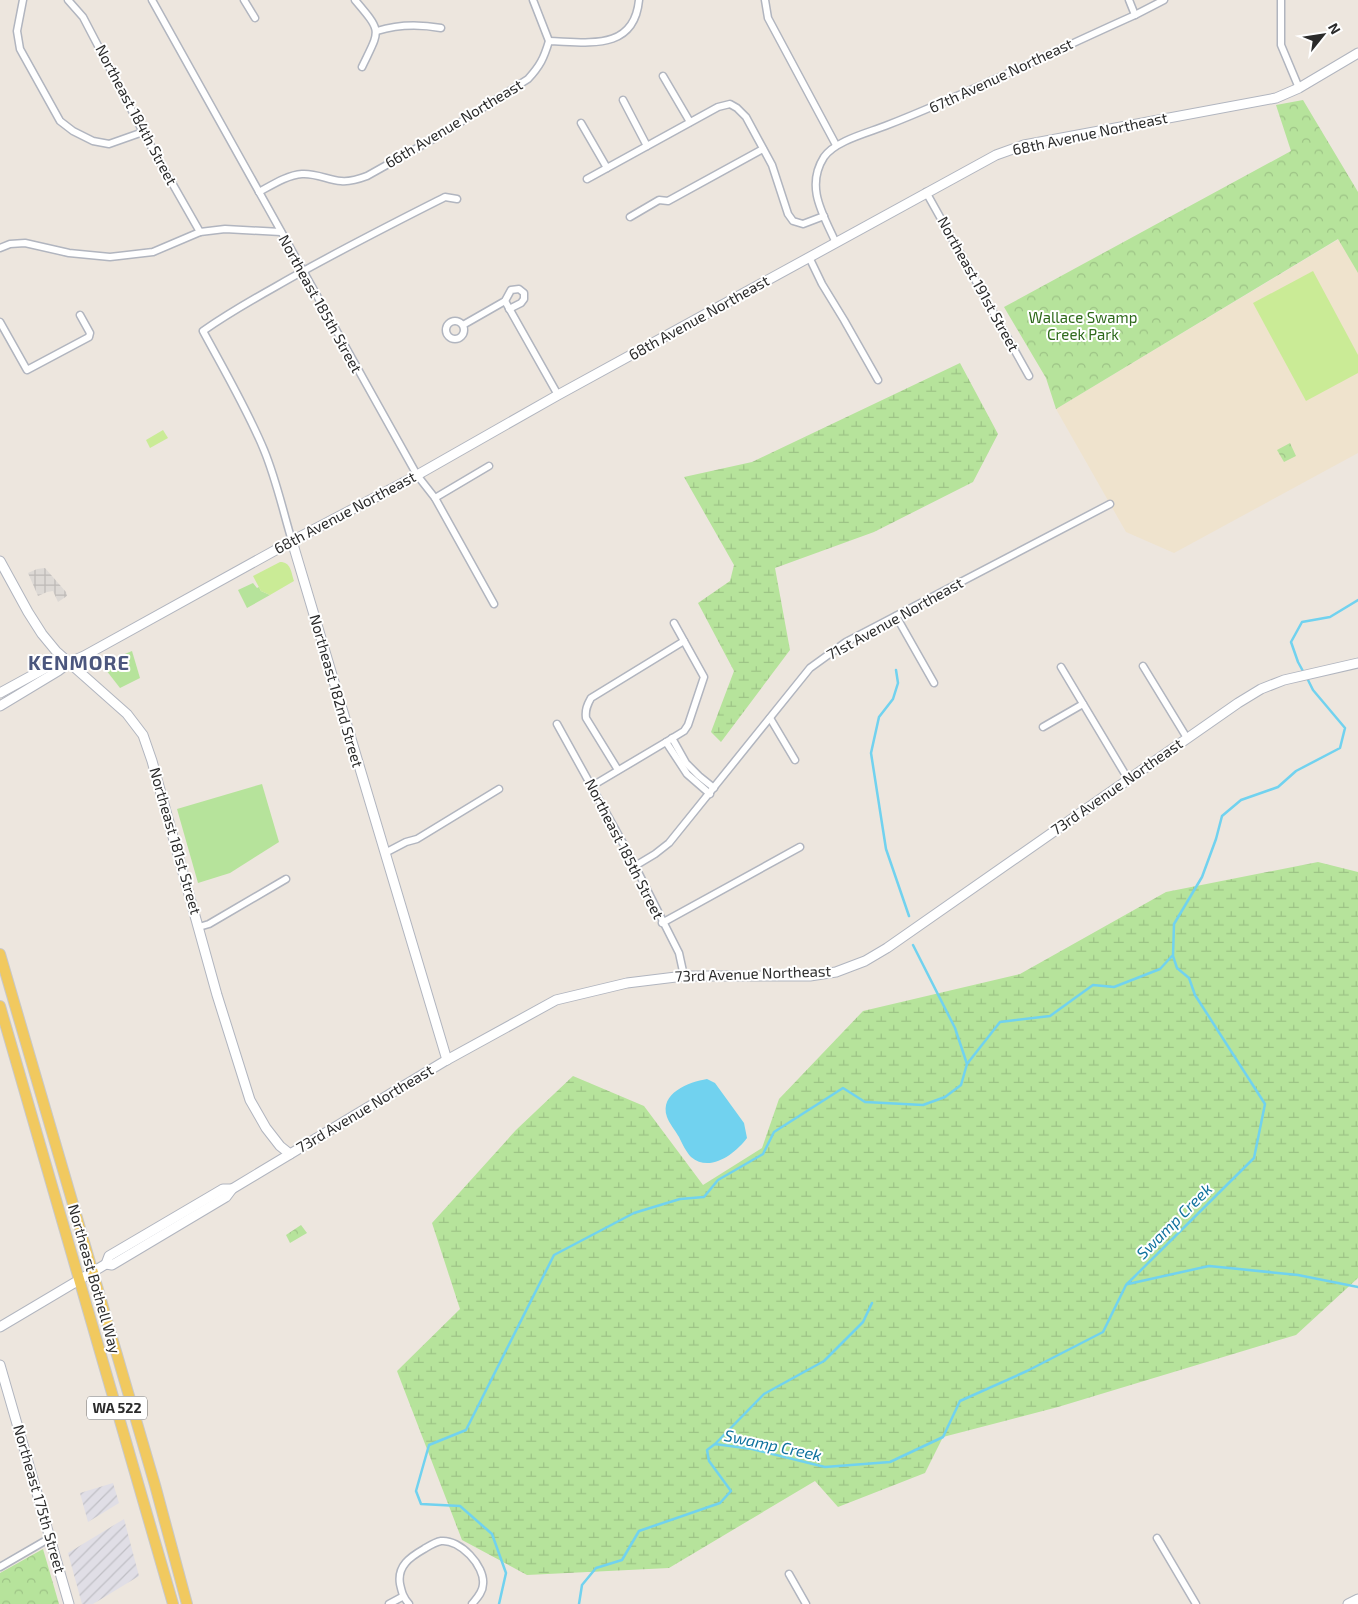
<svg xmlns="http://www.w3.org/2000/svg" width="1358" height="1604" font-family="'Exo 2',sans-serif">
	<defs>
		<pattern id="industrial-furrows" width="10" height="10" patternUnits="userSpaceOnUse" patternTransform="scale(1.25)"><rect width="10" height="10" fill="#e0dee6"/><path d="M-1 1l2-2M0 10L10 0M9 11l2-2" fill="none" stroke="#c0bfc5"/></pattern>
		<pattern id="wetland-marsh" width="20" height="14" patternUnits="userSpaceOnUse" patternTransform="scale(1.25)"><rect width="20" height="14" fill="#b6e39b"/><path d="M1 5h8M5 5V1M11 12h8M15 12V8" fill="none" stroke="#9dc386"/></pattern>
		<pattern id="park-crowns" width="20" height="18" patternUnits="userSpaceOnUse" patternTransform="scale(1.25)"><rect width="20" height="18" fill="#b6e39b"/><path d="M2 6a3 3 0 1 1 6 0M12 15a3 3 0 1 1 6 0" fill="none" stroke="#9dc386"/></pattern>
		<pattern id="plaza-grid" width="8" height="8" patternUnits="userSpaceOnUse" patternTransform="scale(1.25)"><rect width="8" height="8" fill="#ddd9d5"/><path d="M0 4h8M4 0v8" fill="none" stroke="#bebab7"/></pattern>
	</defs>
	<rect width="100%" height="100%" fill="#ede6de"/>
	<!-- industrial -->
	<g fill="url(#industrial-furrows)">
		<path d="M113,1483l6,20 -31,19 -8,-29z"/>
		<path d="M124,1519l15,57 -46,28h-11l-14,-51z"/>
	</g>
	<!-- education -->
	<path fill="#efe3cd" d="M1339,239l19,34v180l-184,100 -48,-21 -70,-123z"/>
	<!-- grass -->
	<g fill="#b6e39b">
		<path d="M253,583l4,5 2,-1 2,4 9,4 -23,13 -9,-18z"/>
		<path d="M132,651l8,27 -20,10 -14,-18 -3,-7z"/>
		<path d="M262,784l17,58 -49,31 -32,10 -21,-74z"/>
	</g>
	<!-- wetland -->
	<g fill="url(#wetland-marsh)">
		<path d="M960,363l38,71 -25,48 -99,50 -99,36 15,82 -69,92 -10,-10 23,-61 -36,-68 32,-22 4,-16 -50,-88 68,-15z"/>
		<path d="M1318,862l40,10v406l-62,57 -238,72 -115,30 -18,36 -87,34 -23,-26 -146,87 -142,7 -65,-35 -65,-169 63,-62 -28,-86 84,-93 57,-54 71,30 59,79 59,-37 17,-49 84,-88 157,-37 146,-82z"/>
	</g>
	<!-- park -->
	<g fill="url(#park-crowns)">
		<path d="M1303,100l55,92v81l-20,-34 -282,170 -10,-31 -42,-71 287,-156 -15,-46z"/>
		<path d="M1290,443l6,13 -12,6 -7,-12z"/>
		<path d="M301,1225l6,8 -17,10 -4,-8z"/>
		<path d="M43,1549l16,55h-59v-31z"/>
	</g>
	<!-- pitch -->
	<g fill="#caeb96">
		<path d="M1313,271l45,84v18l-52,28 -53,-98z"/>
		<path d="M163,430l5,8 -18,10 -4,-8z"/>
		<path d="M280,562c11,0 11,10 14,19l-24,14 -9,-4 -8,-15z"/>
	</g>
	<!-- plaza -->
	<path fill="url(#plaza-grid)" d="M45,568l21,24 1,4 -9,6 -5,-11 -6,1 -9,4 -10,-23 9,-4z"/>
	<!-- water -->
	<path fill="#71d2ef" d="M707,1079l8,4 29,40 3,15c-12,16 -37,35 -56,19 -5,-5 -9,-14 -12,-20 -4,-7 -10,-14 -12,-20 -8,-24 22,-35 40,-38z"/>
	<g fill="none" stroke-linecap="round" stroke-linejoin="round">
		<!-- stream -->
		<g stroke="#71d2ef" stroke-width="2.5">
			<path d="M896,670l2,13 -5,16 -14,18 -8,36 15,96 23,67"/>
			<path d="M1304,673l-6,-11 -7,-20 11,-20 28,-5 28,-17"/>
			<path d="M967,1064l33,-42 50,-6 43,-31 21,2 46,-18 12,-13"/>
			<path d="M1128,1284l81,-18 89,9 60,12"/>
			<path d="M716,1443l48,-49 60,-33 39,-39 9,-19"/>
			<path d="M499,1604l7,-31 -14,-39 -32,-28 -39,-2 -5,-13 13,-46 37,-15 88,-175 80,-42 46,-14 24,-2 14,-17 45,-26 11,-22 69,-44 22,14 58,3 22,-8 16,-12 6,-21 -12,-36 -42,-83"/>
			<path d="M579,1604l3,-19 14,-17 26,-8 17,-29 81,-28 11,-12 -22,-30 -2,-11 8,-6 37,5 73,18 65,-5 53,-25 17,-36 67,-30 76,-39 23,-47 128,-127 11,-54 -70,-109 -6,-17 -12,-10 -4,-12 1,-32 28,-47 14,-38 6,-23 19,-16 37,-13 18,-16 44,-23 5,-20 -32,-38 -6,-12"/>
		</g>
		<!-- street casing -->
		<g stroke="#b1b5bf" stroke-width="9">
			<g id="street">
				<path d="M23,0l-6,31 3,18 40,72 13,10 20,10 16,3 34,-12"/>
				<path d="M68,0l15,17 60,115 57,100"/>
				<path d="M152,0l265,475 18,23 59,106"/>
				<path d="M244,0l11,18"/>
				<path d="M355,0c28,33 25,29 7,67"/>
				<path d="M533,0l16,41"/>
				<path d="M765,0l3,18 68,127"/>
				<path d="M1129,0l6,15"/>
				<path d="M1281,0v45l18,43"/>
				<path d="M377,31c22,-7 42,-7 64,-3"/>
				<path d="M663,76l27,46"/>
				<path d="M623,100l24,46"/>
				<path d="M581,123l26,45"/>
				<path d="M587,179l131,-72 12,-3 7,4 9,9 26,48 16,49 5,7 10,3 21,-8"/>
				<path d="M259,192c13,-7 28,-17 43,-18 14,-1 26,6 39,7 9,1 18,-2 26,-5l75,-42 86,-55c12,-13 16,-21 21,-38 38,1 85,11 90,-41"/>
				<path d="M926,192l103,184"/>
				<path d="M630,217l29,-17 9,1 95,-52"/>
				<path d="M836,243c-13,-29 -31,-56 -12,-86 11,-16 43,-24 61,-31 85,-33 167,-74 250,-111l29,-15"/>
				<path d="M0,248l10,-4 15,-1 44,10 41,4 43,-5 47,-20 25,-3 56,3"/>
				<path d="M809,257l13,27 22,36 34,60"/>
				<path d="M505,301l53,94"/>
				<circle cx="455" cy="330" r="9"/>
				<path d="M0,322l27,48 62,-33 1,-4 -10,-18"/>
				<path d="M463,325l42,-24 6,-11 8,-1 5,4v6l-3,4 -12,6"/>
				<path d="M435,498l54,-32"/>
				<path d="M292,541c-9,-30 -16,-62 -28,-91 -17,-41 -40,-80 -61,-119 23,-16 47,-30 72,-44 55,-32 113,-61 170,-90l12,2"/>
				<path d="M896,616l38,67"/>
				<path d="M1143,666l44,72"/>
				<path d="M1061,667l67,112"/>
				<path d="M770,718l25,42"/>
				<path d="M557,724l73,132 49,97 5,23"/>
				<path d="M1043,727l40,-23"/>
				<path d="M672,738l14,25 13,13 15,12"/>
				<path d="M666,742l21,32 23,20"/>
				<path d="M618,770l-32,-52c-1,-8 1,-13 5,-20l93,-57"/>
				<path d="M592,786l74,-44 18,-11 4,-6 16,-48 -30,-54"/>
				<path d="M385,853l21,-11 11,-3 82,-50"/>
				<path d="M635,866l20,-12 14,-11 141,-175 36,-26 264,-138"/>
				<path d="M662,923l138,-76"/>
				<path d="M199,927l10,-3 77,-45"/>
				<path d="M1157,1538l39,66"/>
				<path d="M0,1567l50,-29"/>
				<path d="M789,1574l17,30"/>
				<path d="M389,1604l13,-7"/>
				<path d="M409,1604c-6,-7 -7,-11 -9,-20 -3,-18 10,-27 24,-35 5,-3 11,-7 17,-8 19,-2 44,25 42,43 0,8 -6,14 -11,20"/>
			</g>
		</g>
		<!-- secondary casing -->
		<g stroke="#b1b5bf" stroke-width="11">
			<g id="secondary">
				<path d="M292,541l155,519"/>
				<path d="M0,561l28,51 14,22 14,17 71,63 16,21 9,26 65,234 33,105 16,28 14,18 10,8"/>
				<path d="M0,693l53,-29 16,-2"/>
				<path d="M0,706l58,-35 12,-9 14,-6 208,-115 120,-63 146,-83 438,-240 28,-10 252,-47 23,-10 59,-35"/>
				<path d="M106,1264l3,-8 114,-67h9"/>
				<path d="M0,1327l106,-63 6,1 114,-68 6,-8 213,-128 111,-61 71,-17 57,-7h126l26,-4 29,-11 22,-13 351,-245 23,-14 23,-9 74,-17"/>
				<path d="M0,1365l69,239"/>
				<path d="M1348,1604l10,-5"/>
			</g>
		</g>
		<!-- primary casing -->
		<g stroke="#c8c8c8" stroke-width="12">
			<g id="primary">
				<path d="M0,954l155,531 32,119"/>
				<path d="M0,1006l173,598"/>
			</g>
		</g>
		<!-- street -->
		<use href="#street" stroke="#fff" stroke-width="6"/>
		<!-- secondary -->
		<use href="#secondary" stroke="#fff" stroke-width="9"/>
		<!-- primary -->
		<use href="#primary" stroke="#f1c95f" stroke-width="10"/>
	</g>
	<g text-anchor="middle" stroke-width="4" stroke-linejoin="round" paint-order="stroke">
		<!-- shield labels -->
		<rect fill="#fff" stroke="#6b6b6b" stroke-width="1" x="87" y="1396.5" width="60" height="23" rx="4"/>
		<g font-size="14" font-weight="bold" fill="#2b2b2b">
			<text x="117" y="1413">WA 522</text>
		</g>
		<!-- street labels -->
		<g font-size="15" fill="#2b2b2b" stroke="#fff">
			<text transform="translate(1001 76) rotate(-25)" y="5">67th Avenue Northeast</text>
			<text transform="translate(136 115) rotate(62)" y="5">Northeast 184th Street</text>
			<text transform="translate(454 124) rotate(-31)" y="5">66th Avenue Northeast</text>
			<text transform="translate(1090 134) rotate(-12)" y="5">68th Avenue Northeast</text>
			<text transform="translate(978 284) rotate(61)" y="5">Northeast 191st Street</text>
			<text transform="translate(320 304) rotate(61)" y="5">Northeast 185th Street</text>
			<text transform="translate(699 318) rotate(-29)" y="5">68th Avenue Northeast</text>
			<text transform="translate(345 513) rotate(-28)" y="5">68th Avenue Northeast</text>
			<text transform="translate(895 619) rotate(-29)" y="5">71st Avenue Northeast</text>
			<text transform="translate(336 691) rotate(74)" y="5">Northeast 182nd Street</text>
			<text transform="translate(1117 787) rotate(-35)" y="5">73rd Avenue Northeast</text>
			<text transform="translate(175 841) rotate(74)" y="5">Northeast 181st Street</text>
			<text transform="translate(624 849) rotate(63)" y="5">Northeast 185th Street</text>
			<text transform="translate(753 974) rotate(-2)" y="5">73rd Avenue Northeast</text>
			<text transform="translate(365 1109) rotate(-31)" y="5">73rd Avenue Northeast</text>
			<text transform="translate(94 1279) rotate(74)" y="5">Northeast Bothell Way</text>
			<text transform="translate(39 1499) rotate(74)" y="5">Northeast 175th Street</text>
		</g>
		<!-- park labels -->
		<g font-size="15" fill="#2e691b" stroke="#fff">
			<text x="1083" y="323">Wallace Swamp<tspan x="1083" dy="17">Creek Park</tspan></text>
		</g>
		<!-- water labels -->
		<g font-size="16" font-style="italic" fill="#0e719d" stroke="#fff">
			<text transform="translate(1174 1221) rotate(-45)" y="6">Swamp Creek</text>
			<text transform="translate(773 1445) rotate(12)" y="6">Swamp Creek</text>
		</g>
		<!-- district labels -->
		<g font-size="20" font-weight="bold" letter-spacing="1" fill="#4b567d" stroke="#fff">
			<text x="79" y="670">KENMORE</text>
		</g>
	</g>
	<!-- north arrow -->
	<g transform="translate(1323 35) rotate(60)" stroke="#ffffff" stroke-width="4" paint-order="stroke">
	<path d="M0-4L9 19L0 12L-9 19Z" fill="#2b2b2b"/>
	<text y="-8" font-size="14" font-weight="bold" text-anchor="middle" fill="#2b2b2b">N</text>
	</g>
</svg>
